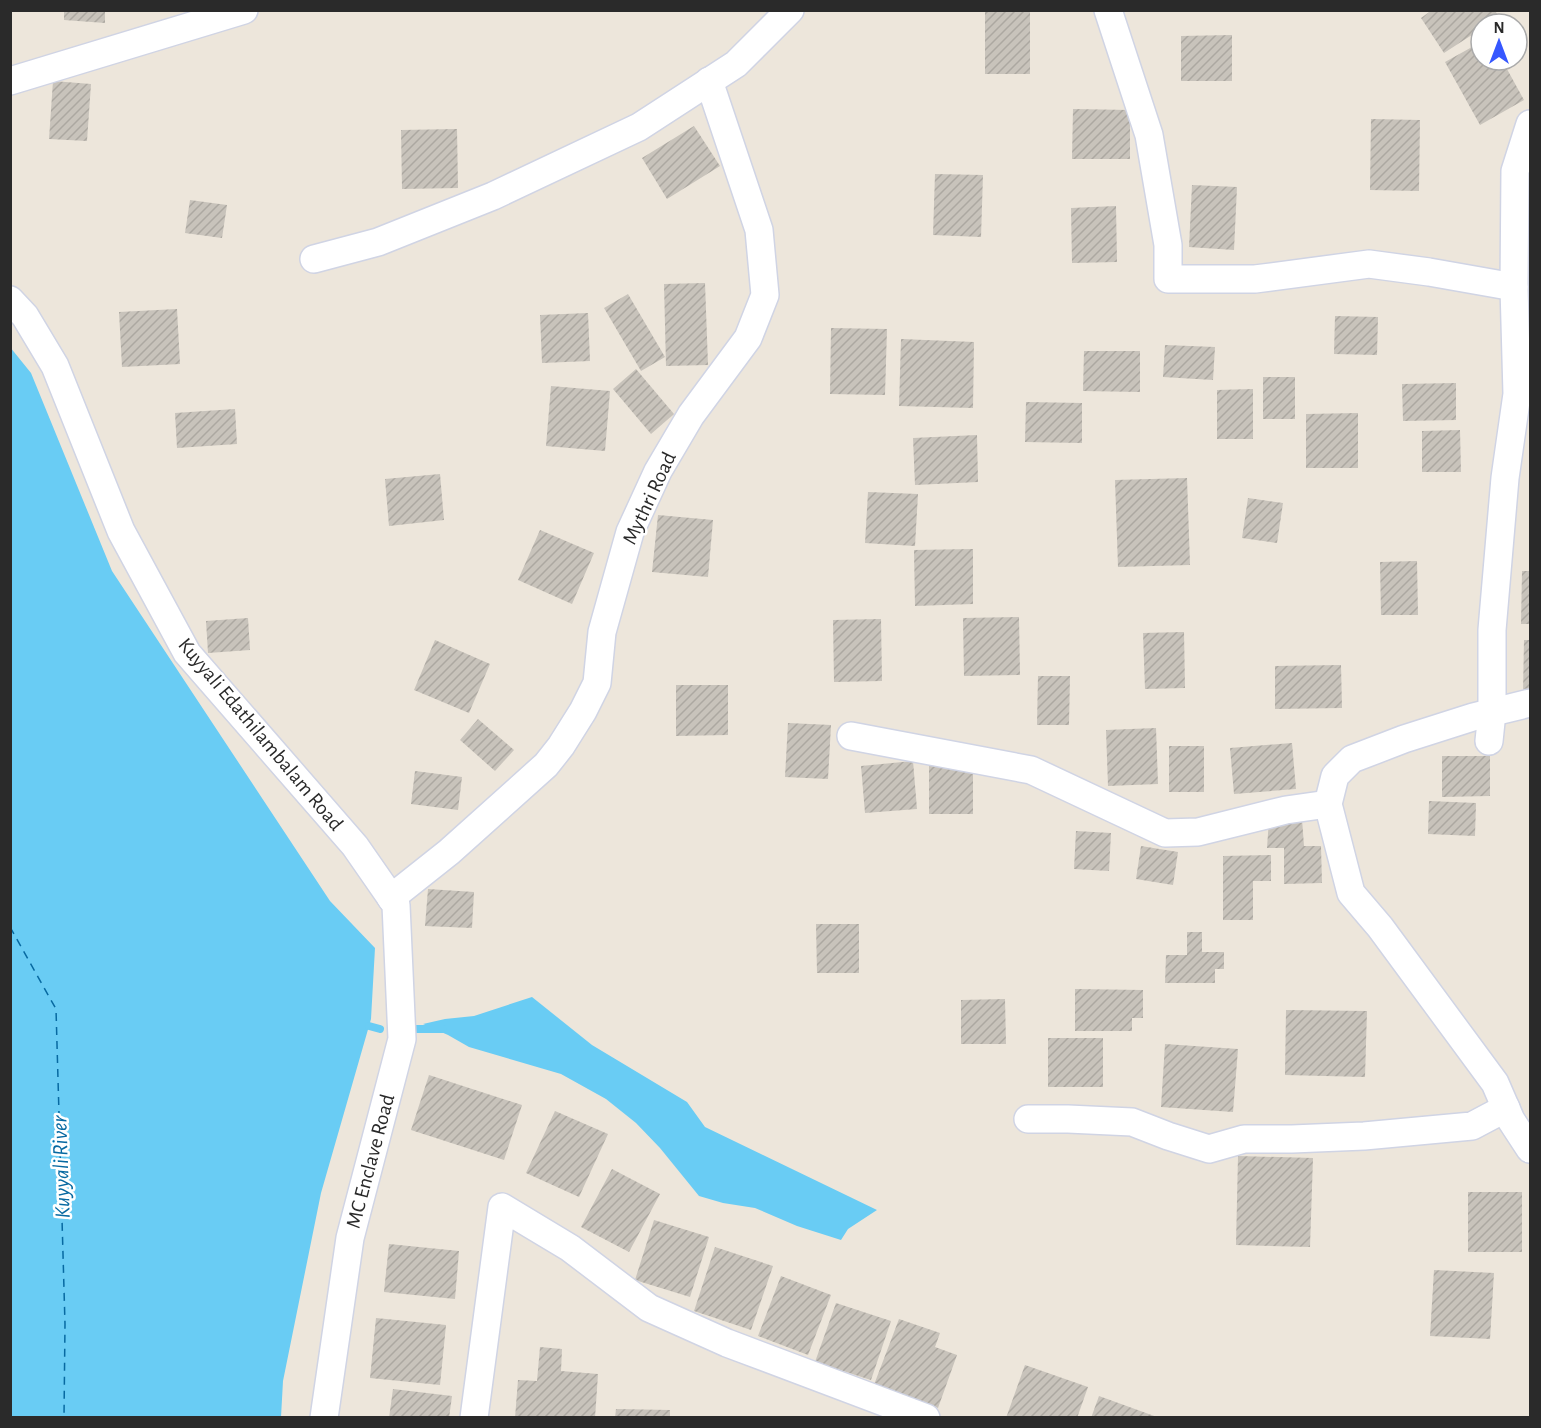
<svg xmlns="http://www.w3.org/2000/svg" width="1541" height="1428" font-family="'Alegreya Sans',sans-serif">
	<defs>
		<pattern id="building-hatch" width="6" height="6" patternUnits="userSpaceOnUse" patternTransform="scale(1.5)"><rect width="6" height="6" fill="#c8c3bb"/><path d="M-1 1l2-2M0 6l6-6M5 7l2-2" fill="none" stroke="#aca8a1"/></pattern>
	</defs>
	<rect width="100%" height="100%" fill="#ede6db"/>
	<!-- water -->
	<g fill="#69ccf4">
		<path d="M10,347l21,26 81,198 218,330 45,47 -4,71 -50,174 -38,188 -2,36h-270z"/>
		<path d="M532,997l60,48 95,57 18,25 172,83 -29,19 -7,11 -44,-14 -42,-18 -32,-5 -24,-7 -39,-48 -24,-25 -30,-24 -45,-25 -92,-27 -21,-12 -25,-11 22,-5 29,-3z"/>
	</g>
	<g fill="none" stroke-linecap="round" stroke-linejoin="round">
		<!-- stream -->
		<g stroke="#69ccf4" stroke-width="8">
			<path d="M369,1026l11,3"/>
			<path d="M412,1029h31"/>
		</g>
		<!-- ferry -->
		<path stroke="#0769a1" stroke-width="1.5" stroke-dasharray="8 6" stroke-linecap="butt" d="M10,927l46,82 9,315 -1,94"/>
	</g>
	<!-- building -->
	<g fill="url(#building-hatch)">
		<path d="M64,10h41v13l-41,-3z"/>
		<rect x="985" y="10" width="45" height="64"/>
		<path d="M1432,10h63l4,8 -10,6h-8v5l-37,24 -23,-35z"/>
		<path d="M1232,35v46h-51v-45z"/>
		<path d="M1481,42v18h21l22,40 -44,25 -35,-63z"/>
		<path d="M53,81l38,3 -4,57 -38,-2z"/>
		<path d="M1073,109l57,1v49h-58z"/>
		<path d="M1371,119l49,1 -1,71 -49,-1z"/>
		<path d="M694,126l26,40 -53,33 -25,-41z"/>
		<path d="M457,129l1,59 -56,1 -1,-59z"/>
		<path d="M935,174l48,1 -2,62 -48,-2z"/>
		<path d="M1192,185l45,2 -3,63 -45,-3z"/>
		<path d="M190,200l37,5 -5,33 -37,-5z"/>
		<path d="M1116,206l1,56 -45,1 -1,-55z"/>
		<path d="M1530,271v47h-5l-2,-46z"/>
		<path d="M705,283l3,82 -42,1 -2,-82z"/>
		<path d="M628,294l37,63 -24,14 -37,-63z"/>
		<path d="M177,309l3,55 -58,3 -3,-55z"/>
		<path d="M588,313l2,48 -48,2 -2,-48z"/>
		<path d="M1335,316l43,1 -1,38 -43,-1z"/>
		<path d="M831,328l56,1 -2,66 -55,-1z"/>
		<path d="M901,339l73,3 -1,66 -74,-2z"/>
		<path d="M1165,345l50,2 -2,33 -50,-3z"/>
		<path d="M1084,351h56v41l-57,-1z"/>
		<path d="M636,369l38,45 -23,20 -38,-45z"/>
		<rect x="1263" y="377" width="32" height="42"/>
		<path d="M1456,383v37l-53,1 -1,-37z"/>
		<path d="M551,386l59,5 -5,60 -59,-5z"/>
		<path d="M1253,389v50h-36v-49z"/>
		<path d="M1026,402l56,1v40l-57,-1z"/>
		<path d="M235,409l2,35 -60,4 -2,-35z"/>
		<path d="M1358,413v55h-52v-54z"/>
		<path d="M1460,430l1,42h-39v-41z"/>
		<path d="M977,435l1,47 -63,3 -2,-47z"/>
		<path d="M440,474l4,46 -55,6 -4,-47z"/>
		<path d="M1187,478l3,87 -72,2 -3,-87z"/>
		<path d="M868,492l50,2 -3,52 -50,-3z"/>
		<path d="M1248,498l35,5 -6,40 -35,-5z"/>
		<path d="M658,515l55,5 -5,57 -56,-5z"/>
		<path d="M540,530l54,23 -22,51 -54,-24z"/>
		<path d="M973,549v55l-58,2 -1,-56z"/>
		<path d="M1417,561l1,54h-37l-1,-53z"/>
		<path d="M1522,571h8v53h-9z"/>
		<path d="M1019,617l1,58 -56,1 -1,-58z"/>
		<path d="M248,618l2,32 -42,3 -2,-32z"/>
		<path d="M881,619l1,62 -48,1 -1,-62z"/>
		<path d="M1184,632l1,56 -40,1 -2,-56z"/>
		<path d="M435,640l55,24 -21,49 -55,-23z"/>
		<path d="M1524,640h6v53h-7z"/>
		<path d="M1341,665l1,43 -67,1v-43z"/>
		<path d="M1038,676h32l-1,49h-32z"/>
		<path d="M676,685h52v50l-52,1z"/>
		<path d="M478,719l36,31 -19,21 -35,-31z"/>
		<path d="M788,723l43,2 -3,54 -43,-2z"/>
		<path d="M1156,728l2,56 -50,2 -2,-56z"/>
		<path d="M1292,743l4,46 -62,5 -4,-46z"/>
		<rect x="1169" y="746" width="35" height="46"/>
		<path d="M1442,756h48v40l-48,1z"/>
		<path d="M913,761l4,48 -52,4 -4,-47z"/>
		<path d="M929,764l44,1v49h-44z"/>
		<path d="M415,771l47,6 -4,33 -47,-6z"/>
		<path d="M1429,801l47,2 -1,33 -47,-2z"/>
		<path d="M1269,819h33l2,27h17l1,37 -38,1v-36h-17z"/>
		<path d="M1076,831l35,2 -2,38 -35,-2z"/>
		<path d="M1141,846l37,6 -5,33 -37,-6z"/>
		<path d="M1271,855v26h-18v39h-30v-64z"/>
		<path d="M428,889l46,3 -2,36 -47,-2z"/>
		<path d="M816,924h43v49h-42z"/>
		<path d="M1187,932h15v20h22v17h-9v14h-50l1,-28h21z"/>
		<path d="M1075,989l68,1v28h-11v13h-57z"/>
		<path d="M1005,999l1,45h-45v-44z"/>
		<path d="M1286,1010l81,1 -2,66 -80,-2z"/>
		<rect x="1048" y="1038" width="55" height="49"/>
		<path d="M1165,1044l73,5 -5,63 -72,-5z"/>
		<path d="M429,1075l93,30 -18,55 -93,-30z"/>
		<path d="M555,1111l53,23 -29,63 -53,-24z"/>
		<path d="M1238,1156l75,2 -3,89 -74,-2z"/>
		<path d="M612,1169l48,25 -31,58 -48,-25z"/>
		<rect x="1468" y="1192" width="54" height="60"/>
		<path d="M654,1220l55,17 -19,60 -55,-17z"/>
		<path d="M389,1244l70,7 -4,48 -71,-7z"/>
		<path d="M715,1247l58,19 -22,64 -57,-19z"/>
		<path d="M1434,1270l60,3 -4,66 -60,-3z"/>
		<path d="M781,1276l50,19 -23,60 -50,-19z"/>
		<path d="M836,1303l55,18 -20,59 -56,-18z"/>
		<path d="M376,1318l70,7 -6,60 -70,-7z"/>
		<path d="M899,1319l41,14 -5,14 22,8 -19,53 -20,-8 -46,-10z"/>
		<path d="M540,1347l22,2 -1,22 37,3 -3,44h-80l3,-38 19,1z"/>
		<path d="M1025,1365l63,22 -11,31h-71z"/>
		<path d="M393,1389l59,7 -3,22h-60z"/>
		<path d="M1099,1396l58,21v1h-66z"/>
		<path d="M616,1409l54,1v8h-55z"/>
	</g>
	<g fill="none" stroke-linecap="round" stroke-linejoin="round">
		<!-- street casing -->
		<g stroke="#d0d4e4" stroke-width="30">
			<g id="street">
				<path d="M1108,10l41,125 19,110v34h87l114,-15 60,8 85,15"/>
				<path d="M10,81l234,-71"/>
				<path d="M314,259l64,-17 115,-46 146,-69 97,-63 54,-54"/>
				<path d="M10,300l15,16 30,50 66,165 66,122 168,193 41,59 6,134 -52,199 -26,180"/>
				<path d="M1530,703l-57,14 -69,22 -52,20 -17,17 -7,28 23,89 29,34 115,156 16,37 19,29"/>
				<path d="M851,736l180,34 134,63 33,-1 88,-22 42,-6"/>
				<path d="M1489,741l3,-29v-82l13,-152 12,-84 -3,-107 1,-116 15,-47"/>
				<path d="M391,898l58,-46 97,-87 15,-19 22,-35 14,-28 5,-51 28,-100 28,-61 33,-56 57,-77 17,-43 -6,-65 -50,-149"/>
				<path d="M1028,1119h40l64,3 36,14 41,13 35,-10h48l72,-3 108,-10 34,-18"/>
				<path d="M474,1418l28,-211 68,41 79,60 78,35 199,75"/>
			</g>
		</g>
		<!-- street -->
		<use href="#street" stroke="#fff" stroke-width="27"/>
	</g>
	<g text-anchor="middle" stroke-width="5" stroke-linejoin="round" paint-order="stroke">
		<!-- street labels -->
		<g font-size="21" fill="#2a2a2a" stroke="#fff">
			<text transform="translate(649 498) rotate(-65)" y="7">Mythri Road</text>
			<text transform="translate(261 734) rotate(50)" y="7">Kuyyali Edathilambalam Road</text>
			<text transform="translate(370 1161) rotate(-75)" y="7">MC Enclave Road</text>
		</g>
		<!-- water labels -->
		<g font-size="22" font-style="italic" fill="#0769a1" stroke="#fff">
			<text transform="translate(60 1167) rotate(-92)" y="8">Kuyyali River</text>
		</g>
	</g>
	<!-- border -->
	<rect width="1541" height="1428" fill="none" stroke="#2a2a2a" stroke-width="24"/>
	<!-- north arrow -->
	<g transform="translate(1499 42)"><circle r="28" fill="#ffffff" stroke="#aaaaaa" stroke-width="1.5"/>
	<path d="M0-4.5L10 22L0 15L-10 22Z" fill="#3657ff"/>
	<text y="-9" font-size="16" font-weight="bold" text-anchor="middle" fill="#2a2a2a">N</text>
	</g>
</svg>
